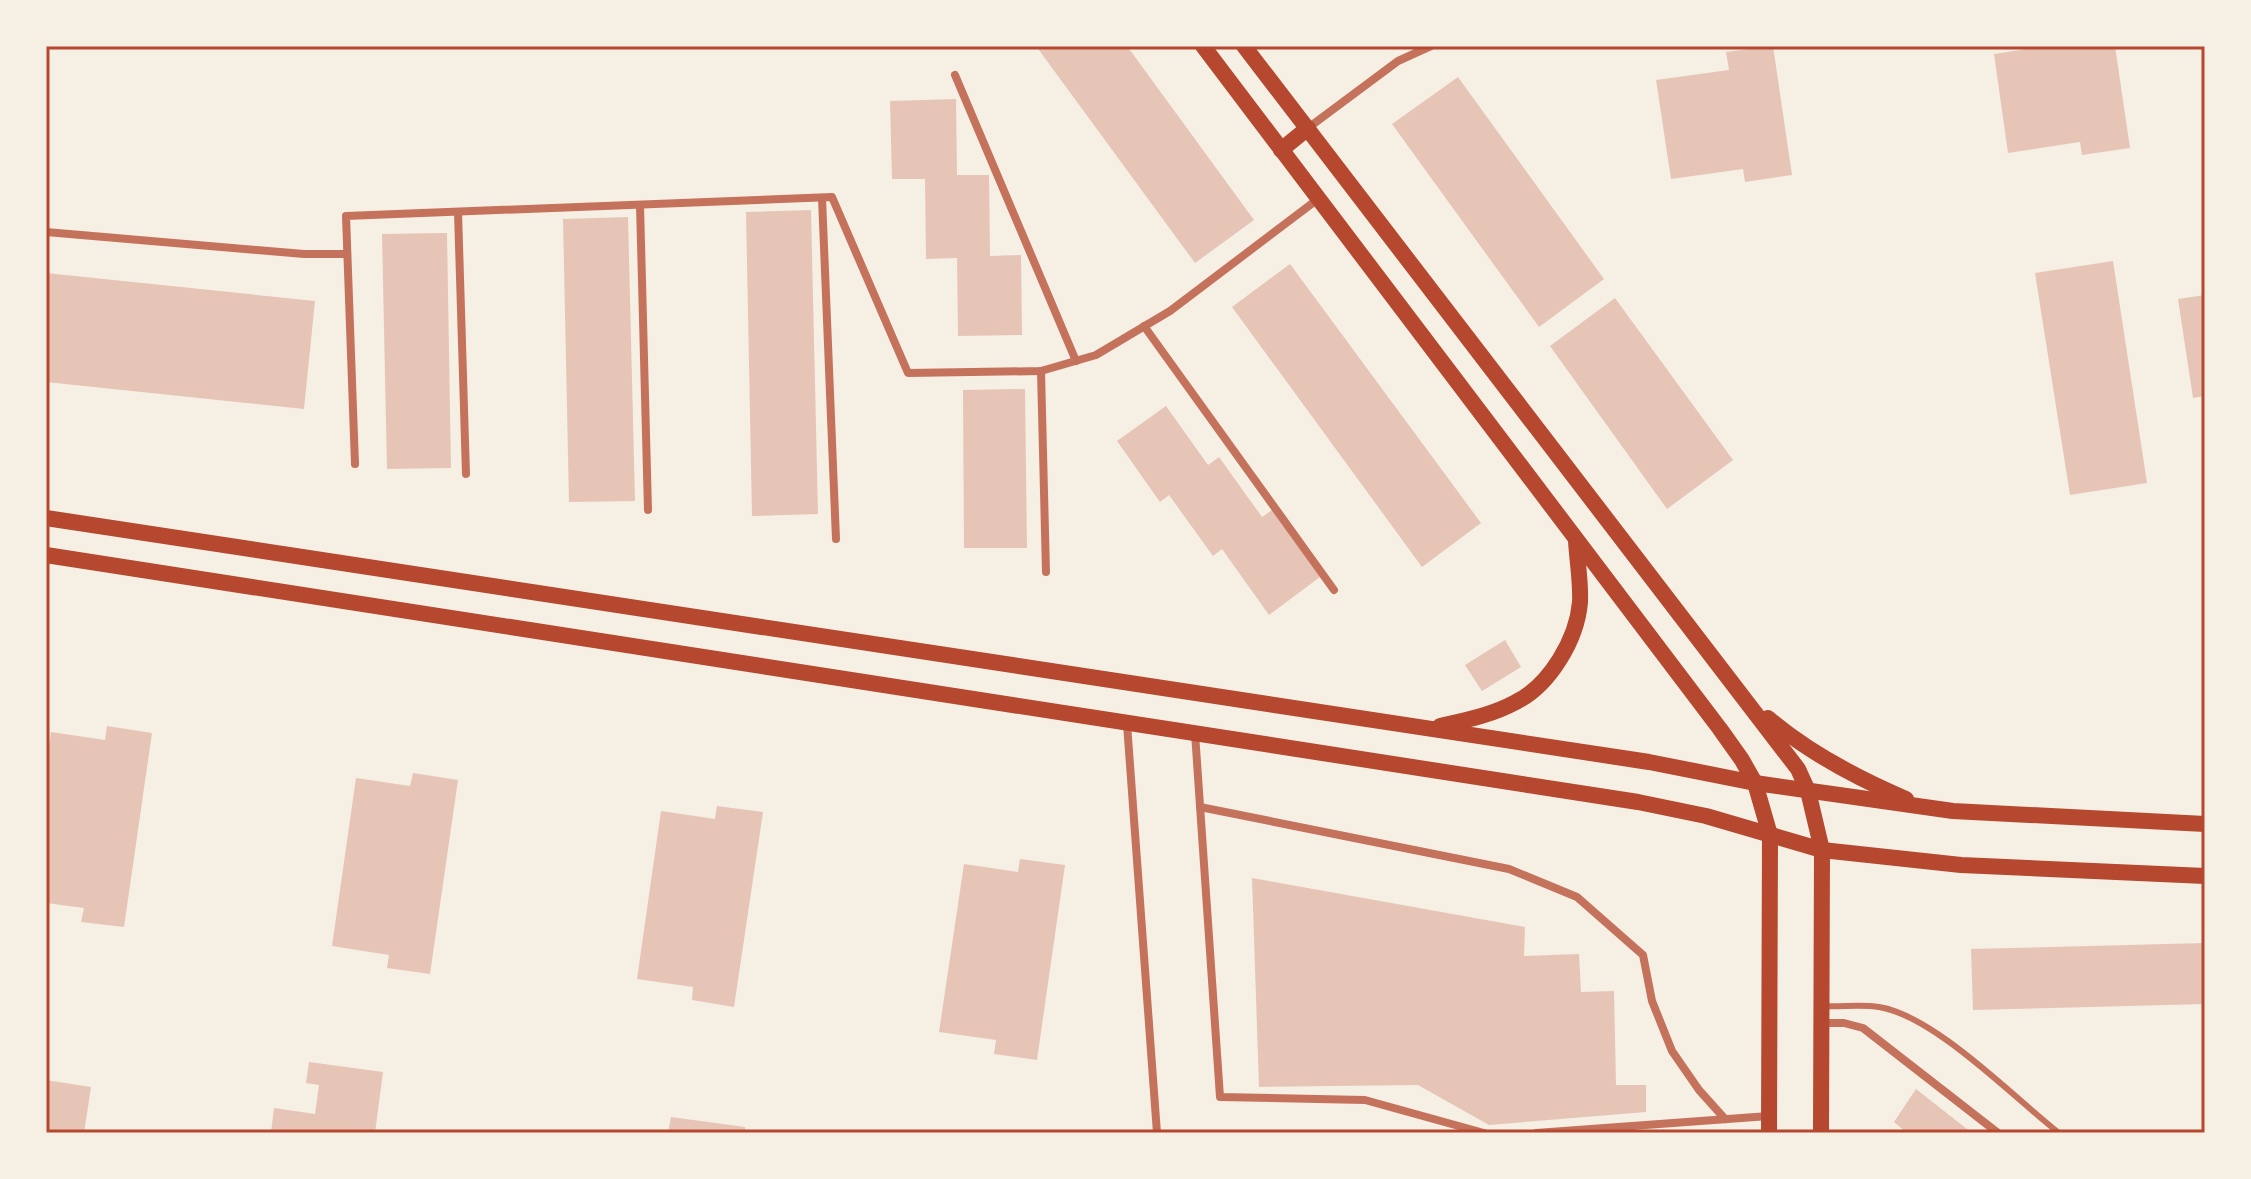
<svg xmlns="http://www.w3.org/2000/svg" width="2251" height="1179" font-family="Ubuntu,sans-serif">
	<rect width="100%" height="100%" fill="#f6efe4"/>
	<!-- building -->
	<g fill="#e6c5b7">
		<rect x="46" y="46" width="80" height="3"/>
		<path d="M1036,46h91l127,174 -59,43z"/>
		<path d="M1773,46l19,129 -47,7 -2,-13 -72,10 -15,-99 73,-10 -3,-18z"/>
		<path d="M2048,46h67l15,102 -48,7 -2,-13 -72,11 -14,-99z"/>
		<path d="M1458,77l146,202 -65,48 -147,-203z"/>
		<path d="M956,99l1,76h32l1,81 31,-1 1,80 -64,1 -1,-78 -31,1 -1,-80h-33l-2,-78z"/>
		<path d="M811,210l7,304 -66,2 -6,-304z"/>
		<path d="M628,217l7,284 -66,1 -6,-283z"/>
		<path d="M447,233l4,235 -64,1 -5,-235z"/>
		<path d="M2113,261l34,222 -77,12 -35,-222z"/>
		<path d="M1290,264l191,259 -59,44 -190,-260z"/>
		<path d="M46,273l269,28 -11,108 -258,-27z"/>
		<path d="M2205,295v101l-12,2 -15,-99z"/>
		<path d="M1615,298l118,162 -66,49 -117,-163z"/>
		<path d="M1025,389l2,159h-63l-1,-158z"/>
		<path d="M1166,406l42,59 11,-8 43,60 10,-7 48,67 -51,38 -47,-66 -9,7 -44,-61 -9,7 -43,-61z"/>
		<path d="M1505,640l16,27 -39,24 -17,-26z"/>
		<path d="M107,726l45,7 -28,194 -43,-5 3,-14 -38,-5v-138l5,-33 54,8z"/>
		<path d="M413,773l45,7 -28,194 -43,-6 2,-13 -57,-9 24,-168 54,8z"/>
		<path d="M717,806l46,6 -29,195 -42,-7 1,-13 -56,-8 24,-168 54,8z"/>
		<path d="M1020,859l45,6 -28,195 -43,-6 2,-14 -57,-8 25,-168 54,8z"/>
		<path d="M1252,878l273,49 -1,29 55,-2 2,38 33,-1 2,94h30v27l-157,13 -71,-40 -159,2z"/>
		<path d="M2205,943v61l-232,6 -2,-61z"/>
		<path d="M309,1062l74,10 -8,61h-104l3,-25 41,6 4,-29 -13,-2z"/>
		<path d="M46,1080l45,7 -7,46h-38z"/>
		<path d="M1916,1089l56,44h-65l-13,-11z"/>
		<path d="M671,1117l74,10v6h-77z"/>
	</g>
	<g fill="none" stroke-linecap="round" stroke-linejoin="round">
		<!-- service -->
		<path stroke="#c5725c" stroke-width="6" d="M1824,1006c18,1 38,-2 55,1 56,9 134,90 180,126"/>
		<!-- minor -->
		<g stroke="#c5725c" stroke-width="8">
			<path d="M955,75l121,286"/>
			<path d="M1308,128l90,-67 33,-15"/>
			<path d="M822,198l14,341"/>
			<path d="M640,205l8,305"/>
			<path d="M458,212l8,262"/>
			<path d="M46,232l258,22h43"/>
			<path d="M1144,326l190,264"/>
			<path d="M1041,371l5,201"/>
			<path d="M355,464l-9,-248 486,-19 76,176 133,-2 55,-16 74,-44 148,-112"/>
			<path d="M1127,724l30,409"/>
			<path d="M1195,733l25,364 145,3 119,33"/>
			<path d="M1200,807l309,62 68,28 66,58 9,46 20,50 27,39 26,29"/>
			<path d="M1822,1023h22l19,5 135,105"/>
			<path d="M1536,1133l233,-17"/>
		</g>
		<!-- secondary -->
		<g stroke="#b5482f" stroke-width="16">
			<path d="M1203,46l517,683 22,31 13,23 15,52 -1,298"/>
			<path d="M1244,46l554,723 10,22 14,59 -1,283"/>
			<path d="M1281,150l27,-22"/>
			<path d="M46,518l1603,244 106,21 198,28 252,13"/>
			<path d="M46,555l1592,247 68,14 116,34 139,15 244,11"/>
			<path d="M1768,718c41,35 89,60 138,81"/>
			<path d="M1440,726c27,-6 52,-11 76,-24 34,-17 61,-63 64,-100 1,-20 -3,-42 -4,-62"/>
		</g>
	</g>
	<!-- border -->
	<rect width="2251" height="1179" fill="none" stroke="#f6efe4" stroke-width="96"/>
	<rect x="48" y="48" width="2155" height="1083" fill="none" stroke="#b5482f" stroke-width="3"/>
</svg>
